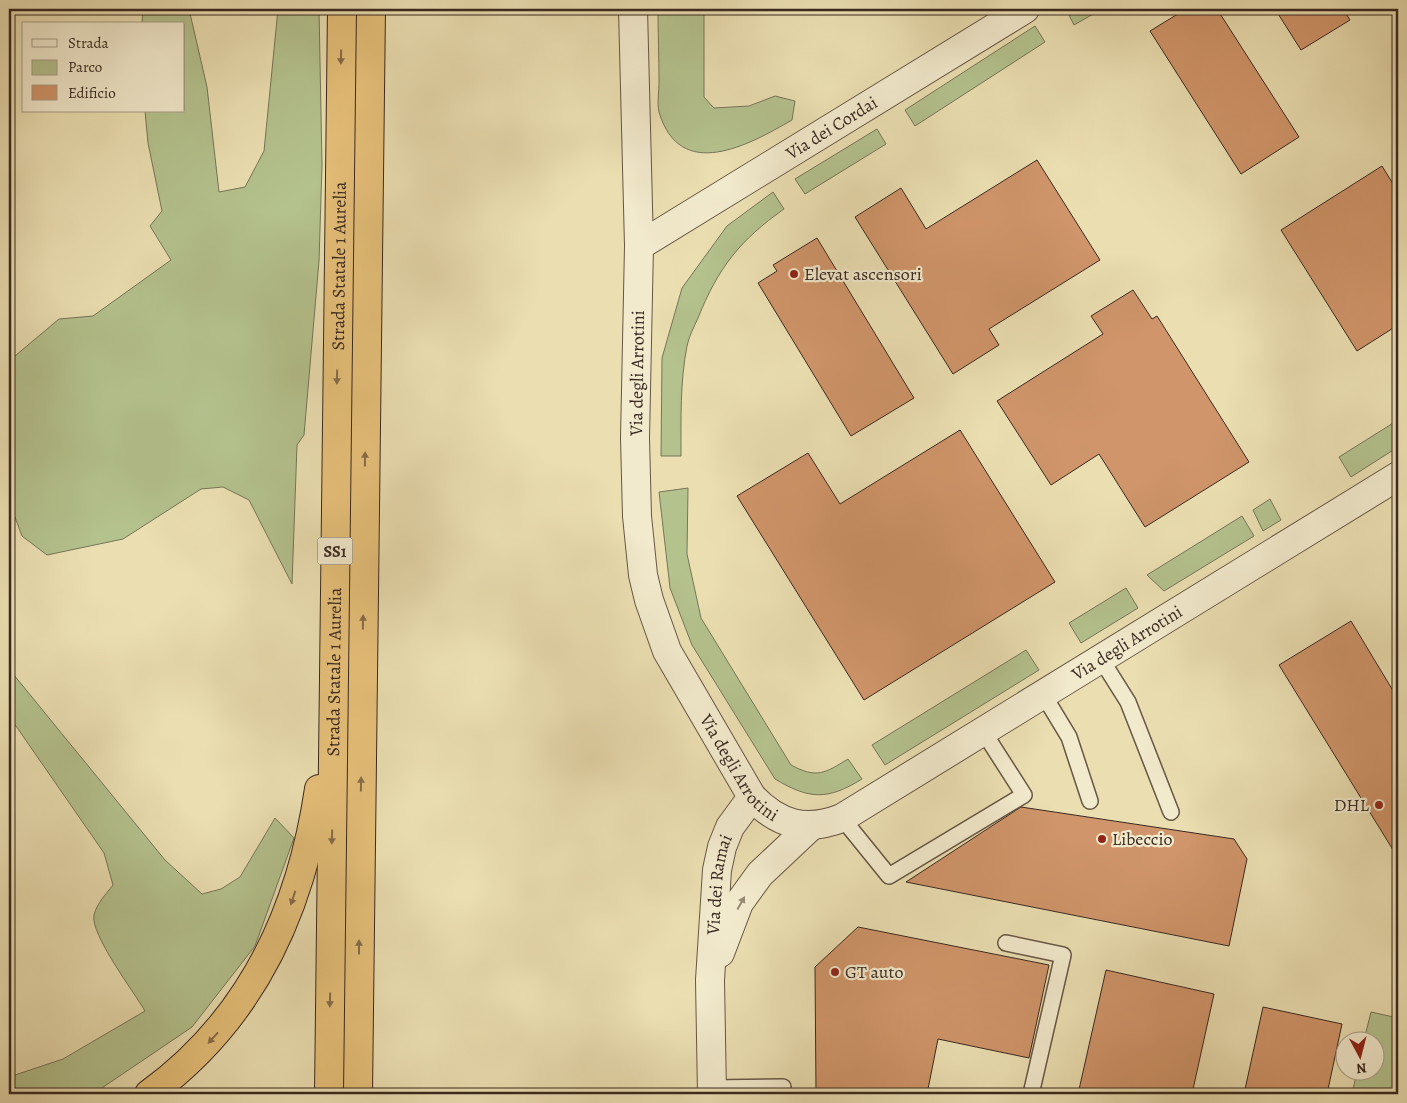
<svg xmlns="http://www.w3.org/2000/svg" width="1407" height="1103" font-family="Alegreya,serif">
	<rect width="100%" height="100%" fill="#ebdfb2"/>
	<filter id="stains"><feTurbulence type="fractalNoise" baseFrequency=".004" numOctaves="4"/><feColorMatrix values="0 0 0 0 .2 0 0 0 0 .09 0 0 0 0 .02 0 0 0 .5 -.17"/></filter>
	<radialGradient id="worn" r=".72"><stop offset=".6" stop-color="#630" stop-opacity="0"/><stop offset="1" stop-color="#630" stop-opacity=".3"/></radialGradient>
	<!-- green -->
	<g fill="#b4c28e" stroke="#767658">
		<path d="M143,9h46l18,78 12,105 26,-5 19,-36 14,-142h41l3,156 -3,96 -15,174 -7,10 -5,139 -43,-84 -26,-13 -22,2 -78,50 -76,16 -25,-19 -13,-35v-140l50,-42 34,-3 78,-56 -21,-34 12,-15 -14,-68 -3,-32h39v-87h-42z"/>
		<path d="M658,9h46v88l10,11 35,-2 26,-10 20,5 -3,19c-43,25 -112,63 -133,-8 -2,-9 0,-21 0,-30 0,-25 -1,-49 -1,-73z"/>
		<path d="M1066,9h36l-28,16z"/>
		<path d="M1035,26l10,16 -130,84 -10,-16z"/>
		<path d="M877,129l9,15 -81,50 -10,-15z"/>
		<path d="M773,192l11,17c-44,31 -66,59 -86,109 -4,9 -9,18 -11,28 -7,36 -6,73 -6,110h-20l1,-98 20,-70 45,-62z"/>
		<path d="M1398,420v27l-47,30 -12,-20z"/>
		<path d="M688,488l-1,66 14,64 90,147c26,14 34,8 57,-6l14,20c-34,21 -52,21 -87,0l-83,-134 -22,-57 -11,-96z"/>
		<path d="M1270,499l11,21 -18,11 -10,-21z"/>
		<path d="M1242,516l12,20 -90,55 -17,-16z"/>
		<path d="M1126,588l12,20 -57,35 -12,-20z"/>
		<path d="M1026,650l13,20 -154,95 -13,-20z"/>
		<path d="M9,669l156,191 37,34 19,-5 19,-12 35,-59 19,20 -39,108 -63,81 -99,67h-84v-17l54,-18 82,-48c-11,-19 -55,-77 -51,-96 3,-12 12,-21 19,-30l-9,-32 -95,-137z"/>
		<path d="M1371,1012l27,6v76h-46l5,-23 17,-1v-30h-10z"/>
	</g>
	<!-- building -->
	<g fill="#d0956a" stroke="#392921">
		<path d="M1186,9h31l82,128 -58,37 -91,-143z"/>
		<path d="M1275,9h68l7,11 -49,30z"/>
		<path d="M1037,160l63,100 -111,69 10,16 -46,29 -98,-157 46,-29 25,41z"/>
		<path d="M1382,166l16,26v133l-41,26 -76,-121z"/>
		<path d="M817,238l97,160 -63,38 -93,-153 19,-12 -4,-6z"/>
		<path d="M1133,290l19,29 5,-3 92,146 -104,65 -46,-73 -48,31 -54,-84 106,-67 -12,-18z"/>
		<path d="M960,430l95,152 -191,118 -127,-204 71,-43 32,51z"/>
		<path d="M1351,621l47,78v159l-119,-193z"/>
		<path d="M1021,807l213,32 13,20 -18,87 -323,-64z"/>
		<path d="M858,927l191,38 -20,93 -91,-19 -11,55h-111l-1,-127z"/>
		<path d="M1106,970l108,24 -22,100h-114z"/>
		<path d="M1263,1007l79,17 -15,70h-83z"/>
	</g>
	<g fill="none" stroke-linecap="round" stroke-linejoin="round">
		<!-- service casing -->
		<g stroke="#665645" stroke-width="18">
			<g id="service">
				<path d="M1101,659l27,43 43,110"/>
				<path d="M1043,694l26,43 21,64"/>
				<path d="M842,818l47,58 135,-81 -41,-64"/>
				<path d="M1006,943l57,12 -32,139"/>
				<path d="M712,1088l71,-1"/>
			</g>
		</g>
		<!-- minor casing -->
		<g stroke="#665645" stroke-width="30">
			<g id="minor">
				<path id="s1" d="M633,9l6,237 -4,192 2,78 6,59 6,25 18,51 85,146c27,28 54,35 90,21l556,-342"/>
				<path id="s2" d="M639,246l386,-237"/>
				<path d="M720,953l19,-50 21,-29 51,-48"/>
				<path id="s3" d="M712,1094l-2,-114 7,-110 5,-23 8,-20 22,-30"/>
			</g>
		</g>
		<!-- trunk casing -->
		<g stroke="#392921" stroke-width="30">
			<g id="trunk">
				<path d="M149,1094c102,-74 152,-183 170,-305"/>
				<path id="s4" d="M329,1094l13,-1085"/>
				<path d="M358,1094l13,-1085"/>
			</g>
		</g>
		<!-- service -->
		<use href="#service" stroke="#f2eacd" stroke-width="15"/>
		<!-- minor -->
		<use href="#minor" stroke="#f2eacd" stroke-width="28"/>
		<!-- trunk -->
		<use href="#trunk" stroke="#e6c079" stroke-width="28"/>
	</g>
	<!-- one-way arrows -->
	<defs><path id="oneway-solid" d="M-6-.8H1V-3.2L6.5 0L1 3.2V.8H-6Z" transform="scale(1.25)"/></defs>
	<g fill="#876d49">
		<use href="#oneway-solid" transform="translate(341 57) rotate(91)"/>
		<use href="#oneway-solid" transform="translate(337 377) rotate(91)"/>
		<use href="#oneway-solid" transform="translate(365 459) rotate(-89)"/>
		<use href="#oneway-solid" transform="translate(363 622) rotate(-89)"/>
		<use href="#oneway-solid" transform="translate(361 784) rotate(-89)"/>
		<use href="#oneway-solid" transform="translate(332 837) rotate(91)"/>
		<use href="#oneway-solid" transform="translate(293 898) rotate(108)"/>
		<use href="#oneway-solid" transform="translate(359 947) rotate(-90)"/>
		<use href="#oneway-solid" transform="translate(330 1000) rotate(91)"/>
		<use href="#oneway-solid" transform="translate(213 1038) rotate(132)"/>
	</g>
	<use fill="#968a77" href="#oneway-solid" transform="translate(741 903) rotate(-61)"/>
	<!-- markers -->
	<g fill="#8f2418" stroke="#f2eacd" stroke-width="2">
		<circle cx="794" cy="274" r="5"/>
		<circle cx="1379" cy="805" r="5"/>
		<circle cx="1102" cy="839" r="5"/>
		<circle cx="835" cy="972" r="5"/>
	</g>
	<g text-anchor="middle" stroke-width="4.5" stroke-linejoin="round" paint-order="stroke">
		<!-- shield labels -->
		<rect fill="#f2eacd" stroke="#706355" stroke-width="1" x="317.5" y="537.5" width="35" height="27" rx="4"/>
		<g font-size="16" font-weight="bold" fill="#392921">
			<text x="335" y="557">SS1</text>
		</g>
		<!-- street labels -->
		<g font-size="18" fill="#392921" stroke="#f2eacd">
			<text dy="6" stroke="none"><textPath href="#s2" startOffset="226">Via dei Cordai</textPath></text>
			<text dy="6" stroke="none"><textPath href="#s4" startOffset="828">Strada Statale 1 Aurelia</textPath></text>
			<text transform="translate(637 373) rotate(-89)" y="6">Via degli Arrotini</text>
			<text dy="6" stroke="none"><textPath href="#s1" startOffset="1249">Via degli Arrotini</textPath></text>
			<text dy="6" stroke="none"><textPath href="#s4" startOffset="422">Strada Statale 1 Aurelia</textPath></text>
			<text dy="6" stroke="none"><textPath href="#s1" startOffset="784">Via degli Arrotini</textPath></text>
			<text dy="6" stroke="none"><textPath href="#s3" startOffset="210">Via dei Ramai</textPath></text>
		</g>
		<!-- poi labels -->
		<g font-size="18" fill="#392921" stroke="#f2eacd" text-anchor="start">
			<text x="804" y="280">Elevat ascensori</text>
			<text x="1369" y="811" text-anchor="end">DHL</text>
			<text x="1112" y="845">Libeccio</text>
			<text x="845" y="978">GT auto</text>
		</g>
	</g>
	<!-- margin -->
	<rect width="1407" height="1103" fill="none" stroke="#ebdfb2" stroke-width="30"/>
	<rect x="10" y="10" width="1387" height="1083" fill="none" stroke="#392921" stroke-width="2.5"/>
	<rect x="15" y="15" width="1377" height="1073" fill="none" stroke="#392921"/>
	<!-- legend -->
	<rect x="22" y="22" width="162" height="90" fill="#f2eacd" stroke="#a89d88"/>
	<rect x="32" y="39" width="25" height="8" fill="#f2eacd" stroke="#a89d88"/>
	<text x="68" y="48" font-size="15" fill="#392921">Strada</text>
	<rect x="32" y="60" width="25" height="15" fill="#b4c28e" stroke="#a89d88"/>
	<text x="68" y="72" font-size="15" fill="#392921">Parco</text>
	<rect x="32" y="85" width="25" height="15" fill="#d0956a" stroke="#a89d88"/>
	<text x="68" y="98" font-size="15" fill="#392921">Edificio</text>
	<!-- north arrow -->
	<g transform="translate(1360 1056) rotate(173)"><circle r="24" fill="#f2eacd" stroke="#a89d88"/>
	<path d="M0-4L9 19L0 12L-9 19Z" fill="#8f2418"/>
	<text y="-8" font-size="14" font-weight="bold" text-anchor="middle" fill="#392921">N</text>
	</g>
	<rect width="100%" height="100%" filter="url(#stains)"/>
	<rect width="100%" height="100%" fill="url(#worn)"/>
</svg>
